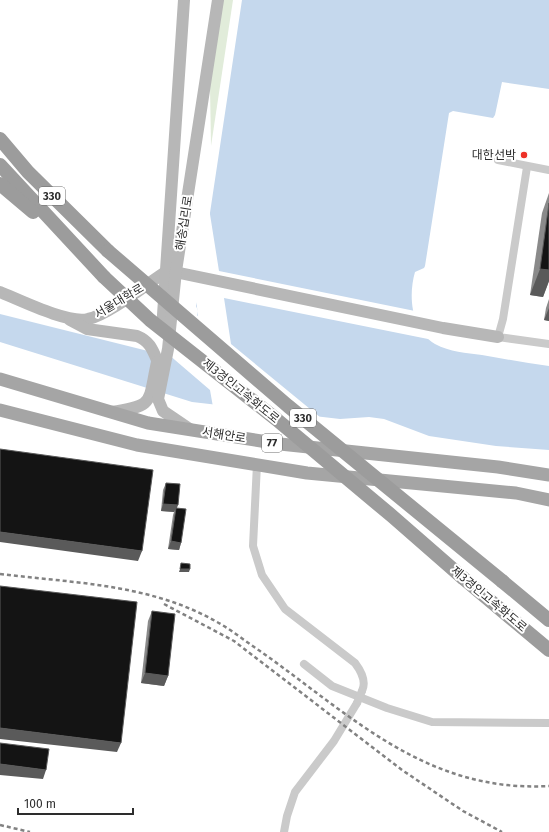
<svg xmlns="http://www.w3.org/2000/svg" width="549" height="832" font-family="'Fira Sans','Noto Sans KR',sans-serif">
	<rect width="100%" height="100%" fill="#fff"/>
	<!-- green -->
	<path fill="#e1ecda" d="M222,0h11l-22,146 -1,-60z"/>
	<!-- water -->
	<path fill="#c5d8ed" d="M242,0h307v89l-47,-7 -7,33 -2,3 -40,-7 -4,2 -24,153 -1,2 -9,4c-7,24 -4,58 20,72 15,8 31,9 47,11 23,4 45,8 67,11v84l-53,-4 -67,-10 -45,-17 -15,-2 -29,2 -148,-17 -192,-60v-28l188,47 10,-50 -2,-5 2,-8 17,-6 8,-9 -18,-37z"/>
	<!-- pier -->
	<path fill="#fff" d="M209,208l10,63 196,40 5,14 13,15 -209,-42 7,46 90,74 -108,-11 -3,-17 -42,-36 18,4 9,-44 3,2 -2,-18 9,-10 10,2 6,-8 -1,-3 -15,-8 -4,-5z"/>
	<g fill="none" stroke-linecap="round" stroke-linejoin="round">
		<!-- minor -->
		<g stroke="#cacaca" stroke-width="8">
			<path d="M498,160l51,10"/>
			<path d="M527,167l-24,152 -5,18 51,7"/>
			<path d="M257,464l-4,82 9,29 23,34 70,54c6,8 12,18 7,28"/>
			<path d="M304,664l28,22 55,22 45,14 117,1"/>
			<path d="M284,832l3,-16 8,-24 39,-51 23,-38"/>
		</g>
		<!-- secondary -->
		<g stroke="#b7b7b7" stroke-width="12">
			<path d="M170,271l273,57 55,9"/>
			<path d="M0,292c20,8 68,32 88,27 20,-4 60,-36 79,-48"/>
			<path d="M70,320l17,9 50,7c12,5 15,12 20,24"/>
			<path d="M162,330l22,-330"/>
			<path d="M111,412c44,-6 37,-9 46,-50"/>
			<path d="M191,430l-28,-19 -5,-12 10,-50 8,-78 42,-271"/>
		</g>
		<!-- primary -->
		<g stroke="#a5a5a5" stroke-width="13">
			<path d="M0,379l148,44 132,21 218,23 51,8"/>
			<path d="M0,410l137,35 170,28 209,20 33,7"/>
		</g>
		<!-- trunk -->
		<g stroke="#9c9c9c" stroke-width="14">
			<path d="M0,139l28,33 80,79"/>
			<path d="M0,165l104,112"/>
			<path d="M0,184l33,28"/>
			<path d="M463,578l86,72"/>
			<path d="M502,581l47,39"/>
		</g>
		<!-- rail -->
		<g stroke="#828282" stroke-width="2.5" stroke-dasharray="4 3" stroke-linecap="butt">
			<path d="M0,574c74,9 151,10 217,48 15,8 29,20 43,29 92,65 167,142 289,135"/>
			<path d="M164,604l70,37 168,129 61,41 39,21"/>
			<path d="M0,825l30,7"/>
		</g>
		<!-- minor-bridge -->
		<path stroke="#cacaca" stroke-width="8" d="M357,703l5,-12"/>
		<!-- trunk-bridge -->
		<g stroke="#9c9c9c" stroke-width="14">
			<path d="M108,251l180,155 214,175"/>
			<path d="M104,277l46,43 126,99 116,97 71,62"/>
		</g>
	</g>
	<!-- wall -->
	<g fill="#8a8a8a">
		<path d="M549,193v88l-6,16 -13,-2 12,-82z"/>
		<path d="M549,299v22l-5,-1 2,-12z"/>
		<path d="M166,483l11,25 4,35 -2,7 -11,-1 5,-34 1,-3 -13,-1 2,-21z"/>
		<path d="M152,611l16,65 -4,10 -23,-3 7,-62z"/>
	</g>
	<!-- shaded-wall -->
	<g fill="#5a5a5a">
		<path d="M540,269l9,1v11l-6,16 -13,-2z"/>
		<path d="M549,308v13l-5,-1z"/>
		<path d="M163,504l15,1 -3,8 1,-5 -2,4 -13,-1z"/>
		<path d="M0,532l142,19 -4,10 -138,-19z"/>
		<path d="M171,541l10,2 -2,7 -11,-1z"/>
		<path d="M180,569h10l-1,3h-10z"/>
		<path d="M145,673l23,3 -4,10 -23,-3z"/>
		<path d="M0,728l121,15 -4,9 -117,-13z"/>
		<path d="M0,764l46,6 -3,9 -43,-4z"/>
	</g>
	<!-- building -->
	<g fill="#141414" stroke="#5a5a5a">
		<path d="M549,203v67l-9,-1z"/>
		<path d="M0,449l153,21 -11,81 -142,-19z"/>
		<path d="M166,483l14,1 -2,21 -15,-1z"/>
		<path d="M176,508l10,1 -5,34 -10,-2z"/>
		<path d="M181,563l9,1v5h-10z"/>
		<path d="M0,586l137,16 -16,141 -121,-15z"/>
		<path d="M152,611l23,3 -7,62 -23,-3z"/>
		<path d="M0,743l49,6 -3,21 -46,-6z"/>
	</g>
	<!-- markers -->
	<circle fill="#ed3127" stroke="#fff" stroke-width="1.5" cx="524" cy="155" r="4"/>
	<g text-anchor="middle" stroke-width="4" stroke-linejoin="round" paint-order="stroke">
		<!-- shield labels -->
		<g fill="#fff" stroke="#6c6c6c" stroke-width="1">
			<rect x="39" y="187" width="26" height="18" rx="3"/>
			<rect x="290" y="409" width="26" height="18" rx="3"/>
			<rect x="262" y="434" width="20" height="18" rx="3"/>
		</g>
		<g font-size="11" font-weight="bold" fill="#2d2d2d">
			<text x="52" y="200">330</text>
			<text x="303" y="422">330</text>
			<text x="272" y="447">77</text>
		</g>
		<!-- poi labels -->
		<g font-size="12" fill="#2d2d2d" stroke="#fff" text-anchor="end">
			<text x="516" y="159">대한선박</text>
		</g>
		<!-- street labels -->
		<g font-size="12" fill="#2d2d2d" stroke="#fff">
			<text transform="translate(184 223) rotate(-81)" y="4">해송십리로</text>
			<text transform="translate(119 301) rotate(-31)" y="4">서울대학로</text>
			<text transform="translate(241 391) rotate(39)" y="4">제3경인고속화도로</text>
			<text transform="translate(224 435) rotate(9)" y="4">서해안로</text>
			<text transform="translate(489 599) rotate(40)" y="4">제3경인고속화도로</text>
		</g>
	</g>
	<!-- scale -->
	<path d="M18 808v6h115v-6" fill="none" stroke="#2d2d2d" stroke-width="2"/>
	<text x="24" y="808" font-size="12" fill="#2d2d2d" stroke="#ffffff" stroke-width="3" paint-order="stroke">100 m</text>
</svg>
